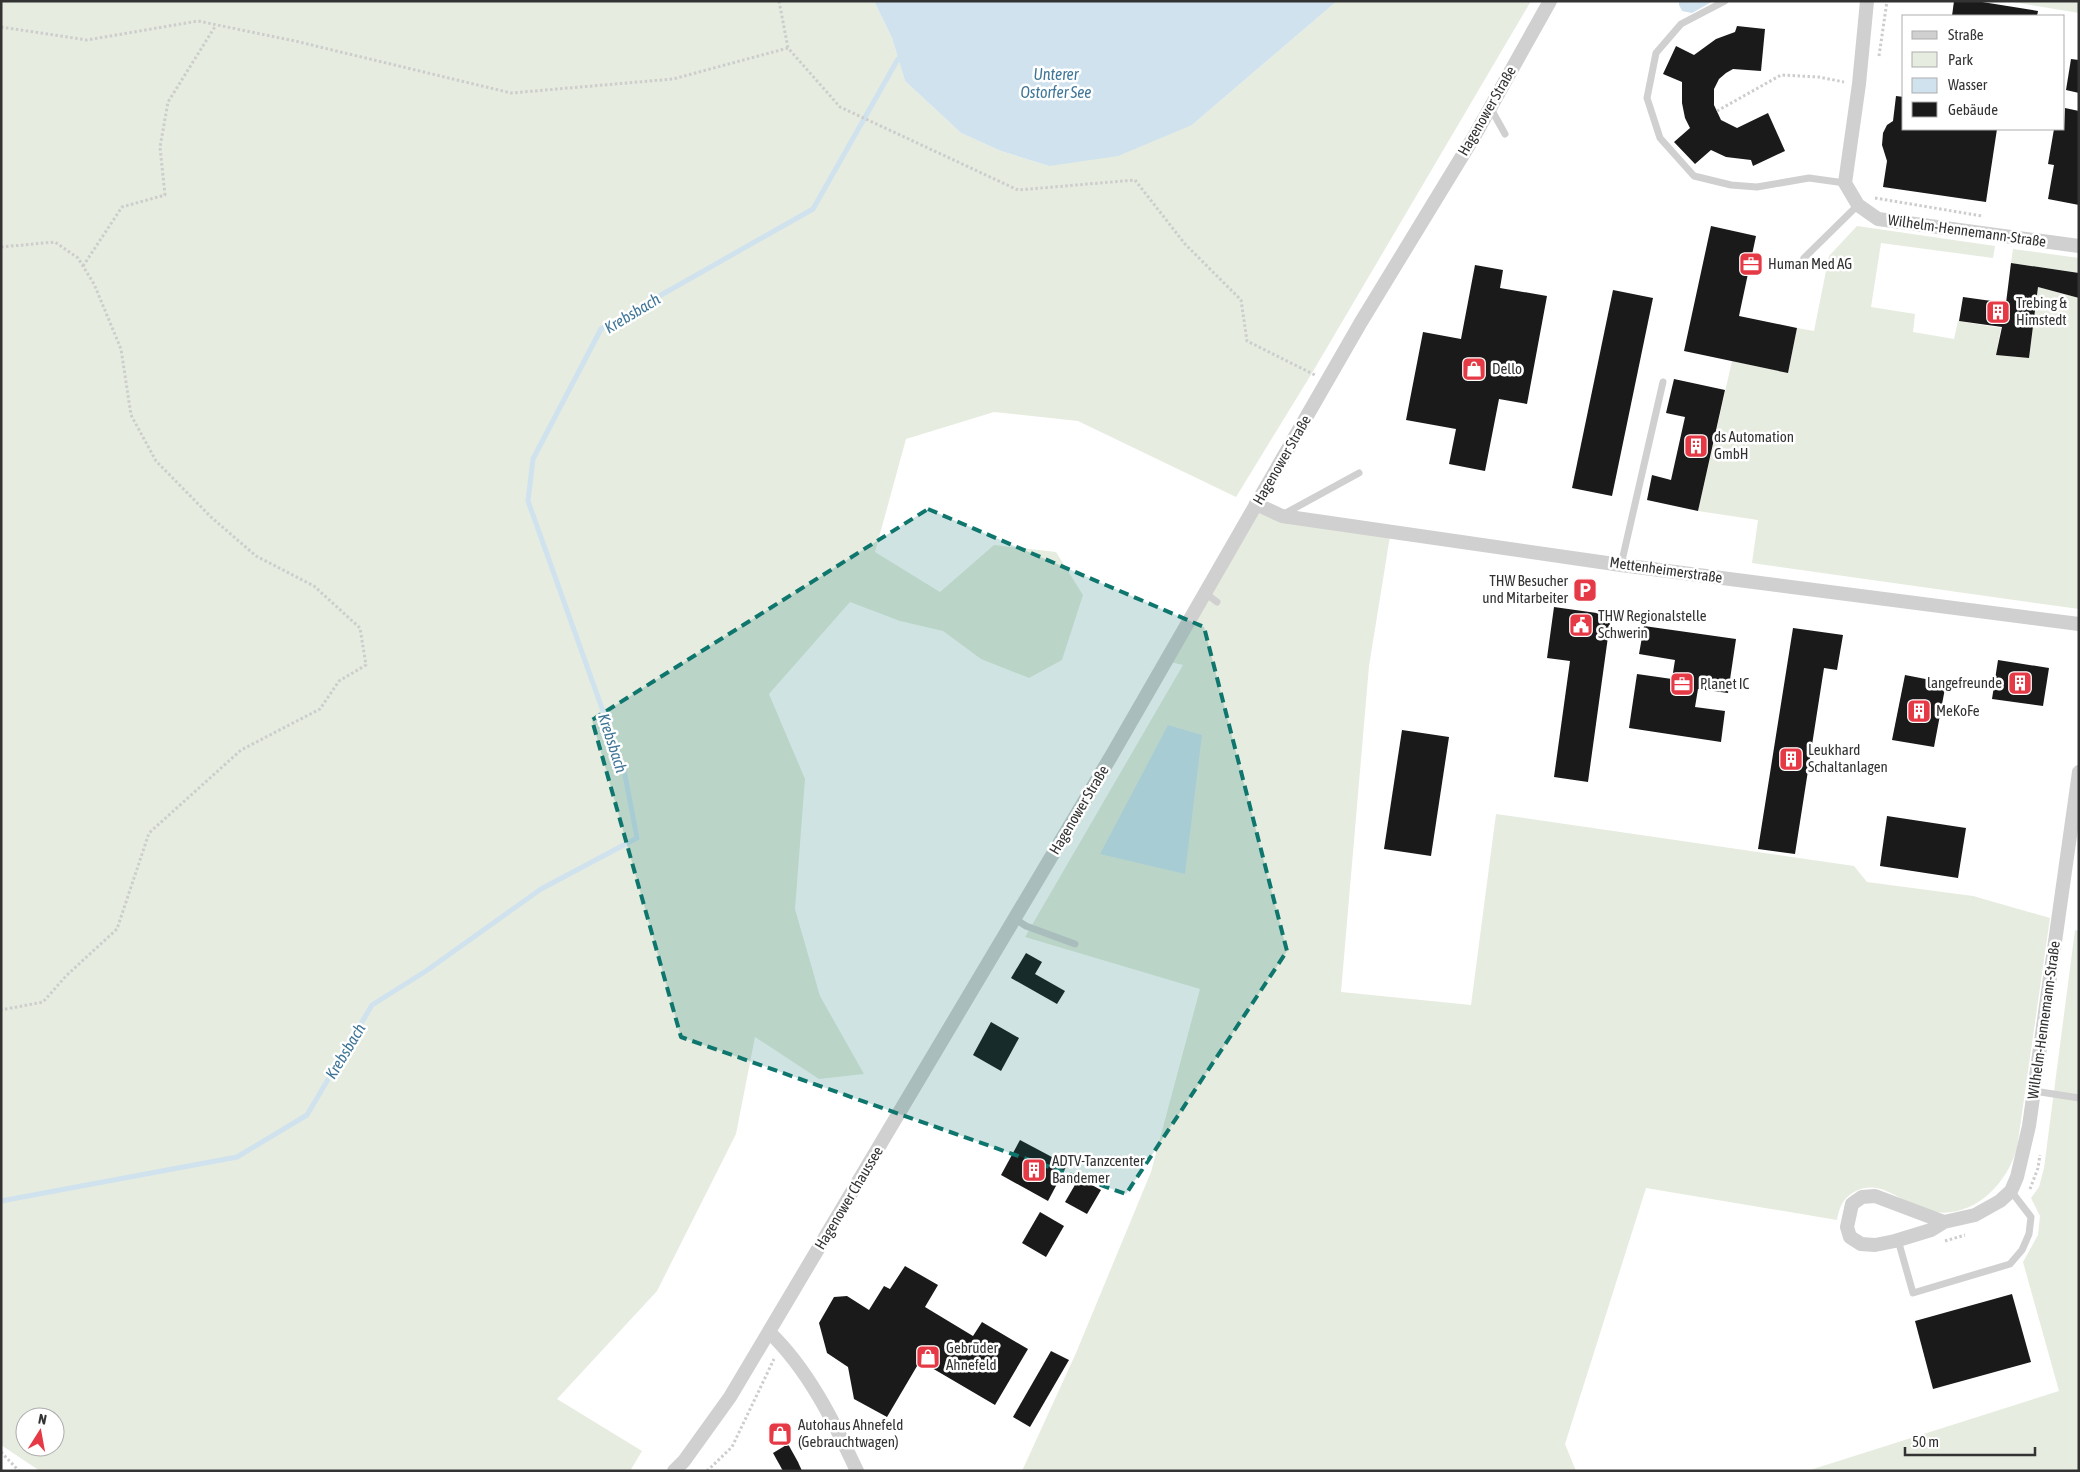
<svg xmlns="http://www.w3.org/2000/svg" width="2080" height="1472" font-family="'Asap Condensed',sans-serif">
	<rect width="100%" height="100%" fill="#fff"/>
	<!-- green -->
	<g fill="#e6ecdf" fill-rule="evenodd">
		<path d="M1,1h873l18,37 13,43 56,52 40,18 48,15 143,-41 145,-124h194l-219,372 -76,124 -158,-76 -84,-9 -88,27 -31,113 65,40 54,-47 62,7 27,43 -21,65 -33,18 -48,-19 -38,-28 -43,-10 -50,-19 -81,92 36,85 -10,130 25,87 44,78 -45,5 -64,-42 -19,97 -79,157 -100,108 85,52 -12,20h-590l-39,-26zM25,1417h30v30h-30z"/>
		<path d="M2007,1h72v12z"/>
		<path d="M1857,226l138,20 -2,12 -112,-15 -10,64 44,7 -2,18 41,7 4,-18 43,7 -5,27 33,3 9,-71 41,11v311l-327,-46 6,-43 -60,-9 34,-150 56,12 9,-45 17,3 15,-75z"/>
		<path d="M2013,249l66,9v15l-68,-10z"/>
		<path d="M1256,504l14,7 121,19 -22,136 -28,326 130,13 25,-191 358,52 13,16 106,14 77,22 -33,230c-11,39 -48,75 -92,62 -23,-7 -45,-33 -71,-18 -11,6 -15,16 -17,28l-191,-32 -81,256 11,27h-554l54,-118 75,-181 49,-183 -175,-52 158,-272 -17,-4z"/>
		<path d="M2075,930l4,1v540h-272l252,-80 -36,-129 15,-27 2,-19 -9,-18 8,-11 5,-19z"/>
	</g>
	<!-- water -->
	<g fill="#cfe2ee">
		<path d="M874,1h463l-145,124 -74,31 -69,10 -48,-15 -40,-18 -56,-52 -13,-43z"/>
		<path d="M1679,1h34l-21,12 -10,-2 -3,-6z"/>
		<path d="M1168,725l34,10 -17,139 -85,-20z"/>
	</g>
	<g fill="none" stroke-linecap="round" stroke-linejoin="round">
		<!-- stream -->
		<path stroke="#cfe2ee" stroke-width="5" d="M1,1201l236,-44 70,-42 65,-110 54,-34 115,-82 96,-51 -13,-68 -96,-269 5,-42 68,-130 212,-120 85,-150"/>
	</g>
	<!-- building -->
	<g fill="#1a1a1a">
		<path d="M1954,1h22l62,10 -1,5h-85z"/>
		<path d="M1737,26l28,3 -4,42 -28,-2 -7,4 -7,6 -5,10v16l7,15 16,8 31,-15 17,38 -32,15 -2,-6 -25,-3 -15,-7 -16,14 -21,-22 16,-14 -5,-10 -3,-15v-21l-19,-8 13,-28 18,9 22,-16 19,-7z"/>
		<path d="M2071,59l8,1v33l-13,-3z"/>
		<path d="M1896,96l8,1v32h93l-11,73 -103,-15 4,-26 -5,-16 1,-12 4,-8 6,-4z"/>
		<path d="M2065,108l14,3v94l-31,-6 6,-34 -6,-1 6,-35h10z"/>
		<path d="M1711,226l45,10 -17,80 58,12 -9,45 -104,-22z"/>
		<path d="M2011,263l68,10v25l-41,-11 -9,71 -33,-3 6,-28 -43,-6 4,-24 43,6z"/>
		<path d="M1475,265l28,5 -3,18 47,8 -20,108 -28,-5 -14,72 -36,-7 7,-35 -50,-9 17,-88 38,7z"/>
		<path d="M1613,290l40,8 -41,198 -40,-8z"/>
		<path d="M1674,379l51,11 -27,121 -51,-11 5,-25 19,5 14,-63 -19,-4z"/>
		<path d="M1554,607l57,8 -23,167 -34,-5 16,-116 -23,-3z"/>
		<path d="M1644,626l92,13 -8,54 -30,-4 -3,18 30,4 -4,31 -92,-14 8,-54 35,5 3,-19 -36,-6z"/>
		<path d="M1793,628l50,7 -6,35 -13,-2 -29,186 -37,-5z"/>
		<path d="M1998,660l51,8 -6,38 -51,-7z"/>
		<path d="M1905,675l41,8 -12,64 -42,-7z"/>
		<path d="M1402,730l47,7 -18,119 -47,-7z"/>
		<path d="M1887,816l79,12 -8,50 -78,-12z"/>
		<path d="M1026,953l16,9 -7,12 30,17 -8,13 -46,-26z"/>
		<path d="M991,1022l28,16 -18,33 -28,-16z"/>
		<path d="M1020,1140l47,25 -19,36 -47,-26z"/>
		<path d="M1079,1178l22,12 -14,24 -22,-12z"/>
		<path d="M1040,1212l24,14 -18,31 -24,-14z"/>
		<path d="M905,1266l33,19 -13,22 48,29 9,-14 46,27 -33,56 -75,-44 -33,56 -33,-18 -6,-32 -21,-14 -8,-30 15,-26 13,-1 22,14 15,-24 6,3z"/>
		<path d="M2012,1294l19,68 -98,27 -18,-68z"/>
		<path d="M1051,1351l18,9 -39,67 -17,-10z"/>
		<path d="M788,1444l10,18 4,9h-19l-10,-18z"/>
	</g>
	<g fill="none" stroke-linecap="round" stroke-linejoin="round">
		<!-- path -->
		<g stroke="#cdcdcd" stroke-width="3" stroke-dasharray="2.5 2.5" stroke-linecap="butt">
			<path d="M779,1l9,47"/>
			<path d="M1,27l86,13 111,-19 97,20 216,52 162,-14 115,-31 52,59 178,83 117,-10 50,64 56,56 6,41 68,34"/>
			<path d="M1879,56l8,-55"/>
			<path d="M1717,111l64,-36 38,2 25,5"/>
			<path d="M1875,198l107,18"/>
			<path d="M1,247l54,-5 23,16 16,26 27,65 10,66 25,46 55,56 45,39 58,30 46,42 6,37 -27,16 -19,28 -79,41 -92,83 -32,96 -50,46 -24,27 -42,8"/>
			<path d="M83,266l39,-59 43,-12 -5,-48 8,-45 48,-77"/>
			<path d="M2030,1189l8,-21 2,-13"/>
			<path d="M1945,1241l20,-6"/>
			<path d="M1,1452l18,19"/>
			<path d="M707,1471l25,-24 42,-88"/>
		</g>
		<!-- lane -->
		<g stroke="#d0d0d0" stroke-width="7">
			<path d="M1725,1l-44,23 -25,29 -9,45 13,40 34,38 37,9 26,2 52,-9 36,5"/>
			<path d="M1490,107l15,27"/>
			<path d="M1804,258l54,-53"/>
			<path d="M1284,514l75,-41"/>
			<path d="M1621,565l42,-183"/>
			<path d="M1205,593l12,9"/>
			<path d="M1015,919l11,7 49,18"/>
			<path d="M2034,1091l45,7"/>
			<path d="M1898,1240l15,53 97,-29 12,-14 7,-16 2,-17 -20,-26"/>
		</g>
		<!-- street -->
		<g stroke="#d0d0d0" stroke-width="14">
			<path d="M1867,1l-8,83 -14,99 13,22 20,14 201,27"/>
			<path d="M1256,504l26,12 339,49 458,59"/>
			<path d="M1944,1222l-69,-26 -13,1 -10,7 -5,23 3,10 11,7 14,1 20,-4 36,-11 13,-8 31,-7 25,-14 11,-10 6,-14 12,-51 50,-354"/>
			<path d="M769,1332c39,37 65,90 88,139"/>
			<path d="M674,1471l10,-10 46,-64 383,-644 248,-431 114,-187 75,-134"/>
		</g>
	</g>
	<!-- marked area -->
	<path fill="#0f766e" fill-opacity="0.2" stroke="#0f766e" stroke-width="4" stroke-dasharray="10 6" stroke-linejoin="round" d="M928,509l276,118 83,324 -161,243 -445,-157 -89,-317z"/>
	<!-- icons -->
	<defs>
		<g id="office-square" transform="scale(1.25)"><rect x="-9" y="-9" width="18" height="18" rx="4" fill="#e63946" stroke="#fff"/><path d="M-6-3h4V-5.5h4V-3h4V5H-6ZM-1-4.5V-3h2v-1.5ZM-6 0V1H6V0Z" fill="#fff"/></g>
		<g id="building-square" transform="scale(1.25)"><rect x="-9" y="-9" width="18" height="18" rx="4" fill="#e63946" stroke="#fff"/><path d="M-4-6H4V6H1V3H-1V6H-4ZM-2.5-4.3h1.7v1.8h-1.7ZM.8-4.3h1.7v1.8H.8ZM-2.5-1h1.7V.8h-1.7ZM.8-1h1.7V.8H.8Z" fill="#fff"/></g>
		<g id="shop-square" transform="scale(1.25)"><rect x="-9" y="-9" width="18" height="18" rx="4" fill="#e63946" stroke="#fff"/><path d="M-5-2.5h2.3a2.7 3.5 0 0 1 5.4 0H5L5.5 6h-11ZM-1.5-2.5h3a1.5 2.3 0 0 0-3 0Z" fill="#fff"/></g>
		<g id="parking-square" transform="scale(1.25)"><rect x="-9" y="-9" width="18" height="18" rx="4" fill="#e63946" stroke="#fff"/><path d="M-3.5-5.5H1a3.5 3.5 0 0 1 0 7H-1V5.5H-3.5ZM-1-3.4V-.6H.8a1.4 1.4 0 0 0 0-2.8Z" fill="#fff"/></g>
		<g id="civic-square" transform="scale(1.25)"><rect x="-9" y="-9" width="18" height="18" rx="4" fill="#e63946" stroke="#fff"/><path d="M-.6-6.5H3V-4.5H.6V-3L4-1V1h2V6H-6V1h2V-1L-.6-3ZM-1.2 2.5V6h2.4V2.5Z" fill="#fff"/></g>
	</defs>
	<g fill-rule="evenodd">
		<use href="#office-square" x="1751" y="264"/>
		<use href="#building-square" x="1998" y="312"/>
		<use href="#shop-square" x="1474" y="369"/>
		<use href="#building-square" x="1696" y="446"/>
		<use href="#parking-square" x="1585" y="590"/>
		<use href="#civic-square" x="1581" y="625"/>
		<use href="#building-square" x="2020" y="683"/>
		<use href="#office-square" x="1682" y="684"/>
		<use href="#building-square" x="1919" y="711"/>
		<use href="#building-square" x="1791" y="759"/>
		<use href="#building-square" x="1034" y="1170"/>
		<use href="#shop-square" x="928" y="1357"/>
		<use href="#shop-square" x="780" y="1434"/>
	</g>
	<g text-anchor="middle" stroke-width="5" stroke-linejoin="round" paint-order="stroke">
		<!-- street labels -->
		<g font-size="15" fill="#333" stroke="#fff">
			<text transform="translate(1487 111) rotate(-60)" y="5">Hagenower Straße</text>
			<text transform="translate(1967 231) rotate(8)" y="5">Wilhelm-Hennemann-Straße</text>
			<text transform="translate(1282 460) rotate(-60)" y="5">Hagenower Straße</text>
			<text transform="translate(1666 570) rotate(8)" y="5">Mettenheimerstraße</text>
			<text transform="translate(1079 810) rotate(-59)" y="5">Hagenower Straße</text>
			<text transform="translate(2044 1020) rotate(-82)" y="5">Wilhelm-Hennemann-Straße</text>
			<text transform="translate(849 1198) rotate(-59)" y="5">Hagenower Chaussee</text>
		</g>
		<!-- poi labels -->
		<g font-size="15" fill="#333" stroke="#fff" text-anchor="start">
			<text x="1768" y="269">Human Med AG</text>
			<text x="2016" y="308">Trebing &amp;<tspan x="2016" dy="17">Himstedt</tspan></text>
			<text x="1492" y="374">Dello</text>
			<text x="1714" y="442">ds Automation<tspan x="1714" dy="17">GmbH</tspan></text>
			<text x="1568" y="586" text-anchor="end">THW Besucher<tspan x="1568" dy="17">und Mitarbeiter</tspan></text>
			<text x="1598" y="621">THW Regionalstelle<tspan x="1598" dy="17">Schwerin</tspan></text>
			<text x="2002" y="688" text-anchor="end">langefreunde</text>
			<text x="1700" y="689">Planet IC</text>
			<text x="1936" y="716">MeKoFe</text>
			<text x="1808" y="755">Leukhard<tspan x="1808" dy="17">Schaltanlagen</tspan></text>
			<text x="1052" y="1166">ADTV-Tanzcenter<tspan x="1052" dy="17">Bandemer</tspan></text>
			<text x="946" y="1353">Gebrüder<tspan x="946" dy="17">Ahnefeld</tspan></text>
			<text x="798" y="1430">Autohaus Ahnefeld<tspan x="798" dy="17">(Gebrauchtwagen)</tspan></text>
		</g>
		<!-- water labels -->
		<g font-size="16" font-style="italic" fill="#3f7597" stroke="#fff">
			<text x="1056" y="80">Unterer<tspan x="1056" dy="18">Ostorfer See</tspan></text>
			<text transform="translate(632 313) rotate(-31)" y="6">Krebsbach</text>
			<text transform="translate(613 743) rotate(72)" y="6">Krebsbach</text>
			<text transform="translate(345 1051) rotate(-59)" y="6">Krebsbach</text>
		</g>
	</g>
	<!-- border -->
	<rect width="2080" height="1472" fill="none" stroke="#333333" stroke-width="5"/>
	<!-- legend -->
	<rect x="1902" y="15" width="162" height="115" fill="#ffffff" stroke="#adadad"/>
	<rect x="1912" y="31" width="25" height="8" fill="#d0d0d0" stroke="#adadad"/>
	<text x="1948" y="40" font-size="15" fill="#333333">Straße</text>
	<rect x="1912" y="52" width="25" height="15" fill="#e6ecdf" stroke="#adadad"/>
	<text x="1948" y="65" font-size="15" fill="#333333">Park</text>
	<rect x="1912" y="78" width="25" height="15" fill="#cfe2ee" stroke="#adadad"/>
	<text x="1948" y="90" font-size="15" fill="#333333">Wasser</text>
	<rect x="1912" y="102" width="25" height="15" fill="#1a1a1a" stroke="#adadad"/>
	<text x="1948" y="115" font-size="15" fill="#333333">Gebäude</text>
	<!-- north arrow -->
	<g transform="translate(40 1432) rotate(11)"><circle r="24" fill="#ffffff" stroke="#adadad"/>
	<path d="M0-4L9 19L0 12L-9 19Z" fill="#e63946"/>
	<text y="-8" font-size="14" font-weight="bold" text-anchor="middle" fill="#333333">N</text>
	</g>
	<!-- scale -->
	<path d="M1905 1447v8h130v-8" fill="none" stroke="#333333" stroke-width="2.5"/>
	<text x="1912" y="1447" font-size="15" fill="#333333" stroke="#ffffff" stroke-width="4" paint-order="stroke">50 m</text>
</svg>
